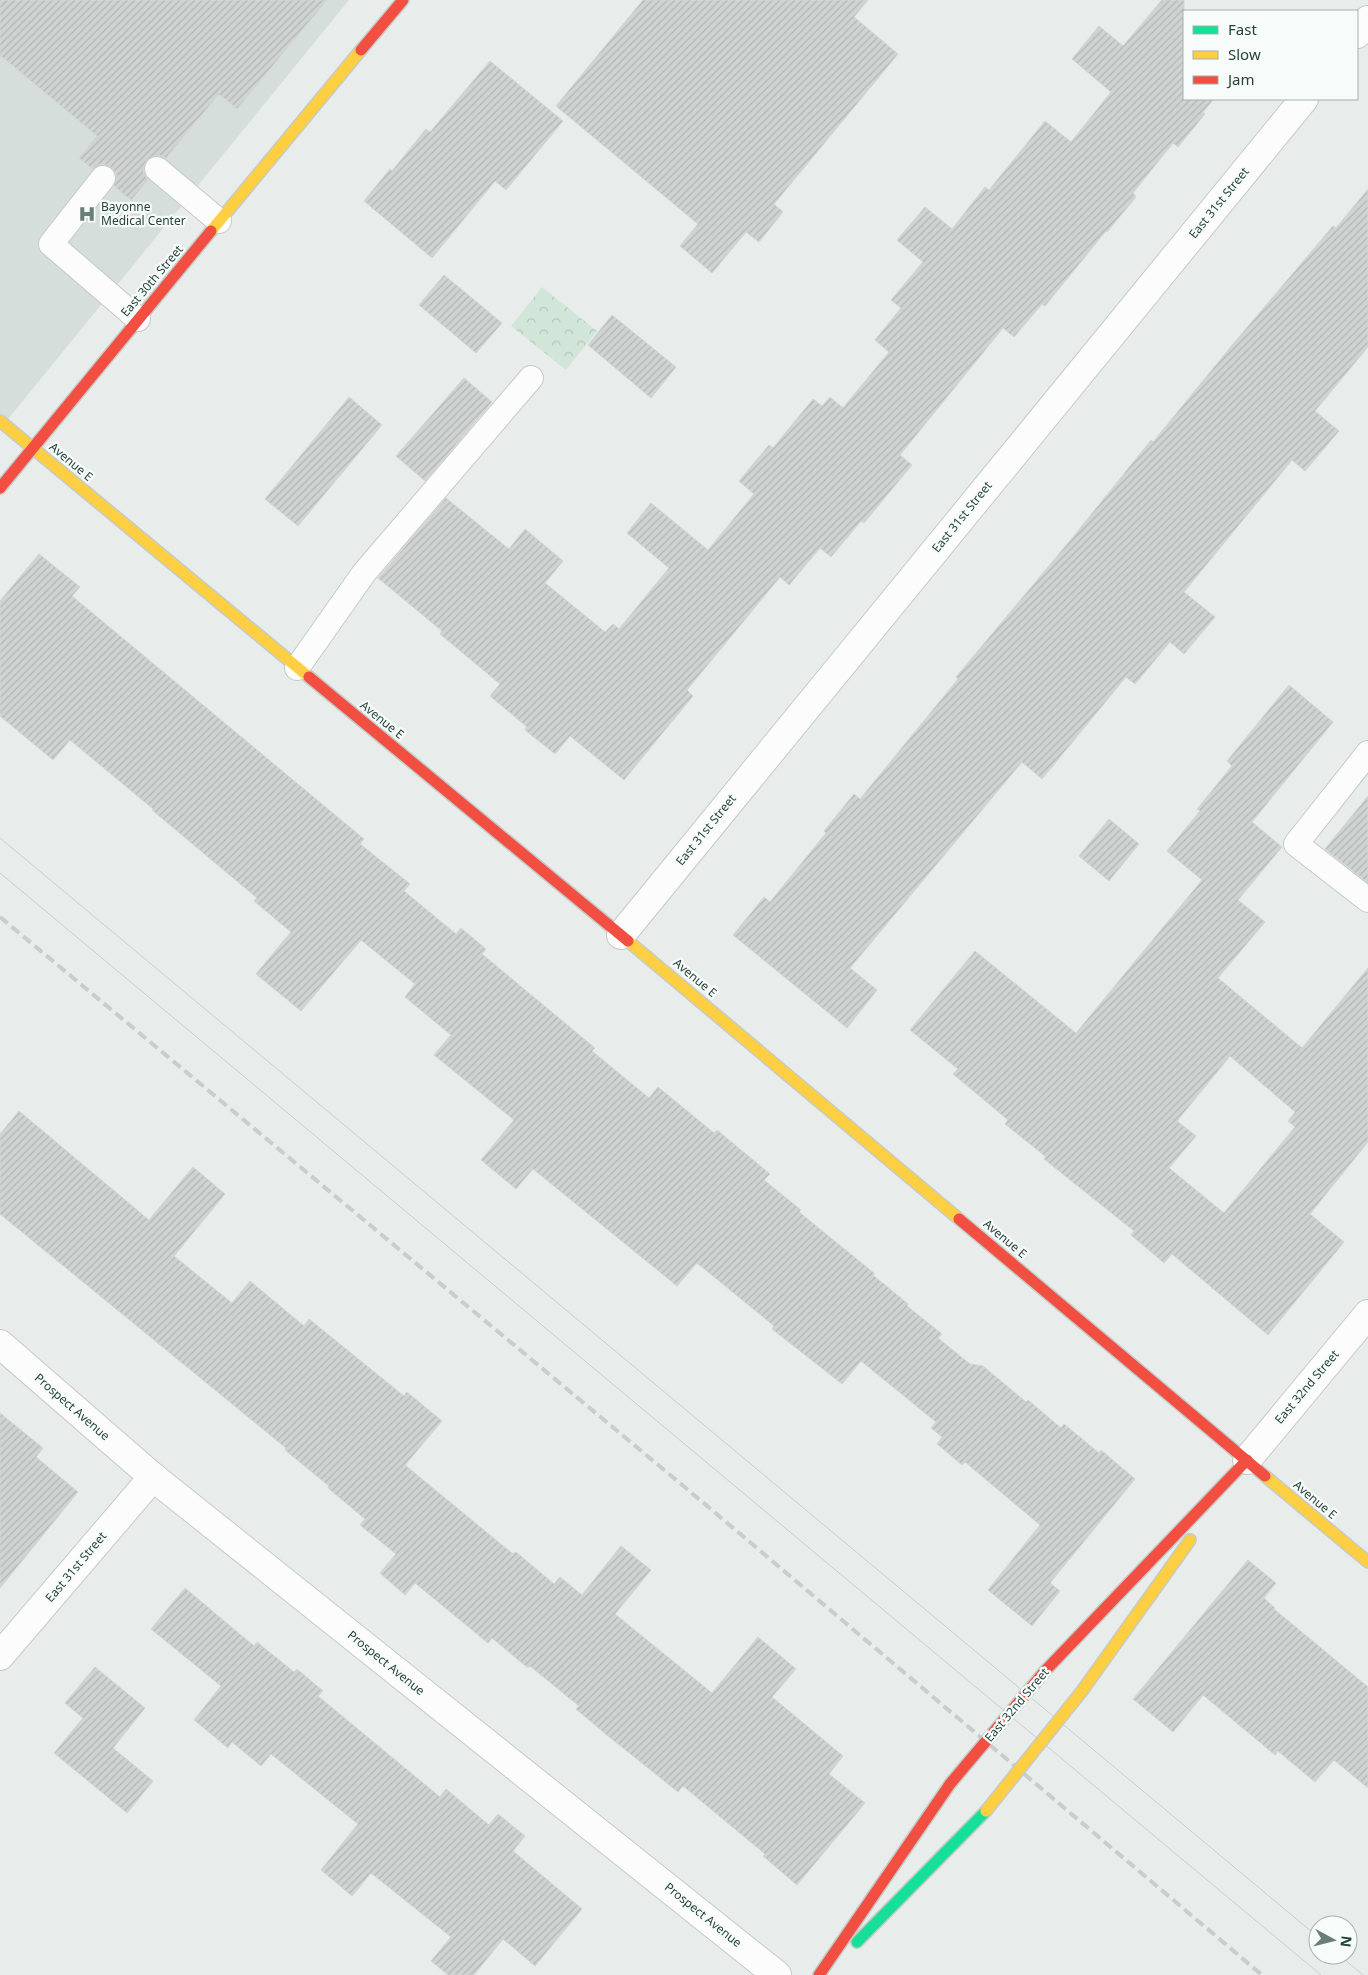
<svg xmlns="http://www.w3.org/2000/svg" width="1368" height="1975" font-family="'Noto Sans',sans-serif">
	<defs>
		<pattern id="forest-crowns" width="20" height="18" patternUnits="userSpaceOnUse" patternTransform="scale(1.25)"><rect width="20" height="18" fill="#d1e6d8"/><path d="M2 6a3 3 0 1 1 6 0M12 15a3 3 0 1 1 6 0" fill="none" stroke="#b3c6ba"/></pattern>
		<pattern id="building-hatch" width="6" height="6" patternUnits="userSpaceOnUse" patternTransform="scale(1.25)"><rect width="6" height="6" fill="#cfd4d2"/><path d="M-1 1l2-2M0 6l6-6M5 7l2-2" fill="none" stroke="#b2b7b5"/></pattern>
	</defs>
	<rect width="100%" height="100%" fill="#e8edeb"/>
	<!-- built -->
	<path fill="#d6dedb" d="M0,0h349l-349,429z"/>
	<!-- forest -->
	<path fill="url(#forest-crowns)" d="M542,287l55,44 -31,39 -55,-44z"/>
	<!-- building -->
	<g fill="url(#building-hatch)" stroke="#d1d6d4" fill-rule="evenodd">
		<path d="M0,0h327l-90,109 -18,-15 -53,64 -7,-3 -6,1 -6,4 -4,7 1,7 4,6 -17,20 -17,-14 3,-7 -1,-6 -4,-5 -8,-4 -6,1 -5,4 -14,-11 18,-22 -97,-81z"/>
		<path d="M643,0h225l-14,17 44,37 -124,150 9,8 -24,30 -13,-10 -34,41 -32,-27 18,-22 -142,-118z"/>
		<path d="M1162,0h22v99h30l-11,13 2,2 -27,33 -5,-4 -40,50 3,4 -29,35 -1,-1 -61,75 -3,-2 -28,33 -11,-9 -103,127 12,10 -48,58 -3,-2 -30,36 -11,-9 -31,37 -9,-8 -93,113 6,6 -69,84 -54,-44 -15,18 -30,-24 2,-3 -37,-31 10,-12 -60,-50 2,-3 -64,-53 68,-80 63,51 16,-20 38,32 -18,22 60,49 8,-8 6,5 50,-61 -42,-35 24,-30 57,47 46,-56 -15,-13 30,-36 4,3 40,-49 9,7 8,-9 13,11 46,-56 -14,-12 26,-32 -10,-8 32,-38 -26,-22 28,-33 27,22 33,-42 4,3 56,-69 26,21 40,-50 -39,-33 27,-33 24,20z"/>
		<path d="M490,61l73,60 -57,69 -11,-9 -63,77 -68,-57 26,-32 2,2 34,-42 4,3z"/>
		<path d="M1368,189v158l-53,64 24,20 -34,40 -13,-11 -108,132 31,25 -31,37 -14,-12 -35,42 -9,-7 -84,102 -20,-17 -172,206 27,22 -30,38 -114,-93 31,-38 6,5 56,-69 -2,-2 30,-37 6,5 98,-120 -2,-2 117,-140 78,-97 2,2 80,-98 100,-118 3,2z"/>
		<path d="M444,275l58,48 -26,30 -57,-48z"/>
		<path d="M612,315l64,52 -25,31 -63,-53z"/>
		<path d="M464,378l28,24 -67,79 -29,-25z"/>
		<path d="M349,397l33,28 -84,101 -33,-27z"/>
		<path d="M39,554l41,33 -8,9 292,243 -4,5 50,40 -6,7 52,43 5,-6 25,21 -4,5 113,94 -3,3 57,47 9,-11 56,46 3,-3 53,44 -6,6 37,30 -2,2 75,61 -1,2 35,29 -1,2 35,28 -4,4 32,26 13,2 43,36 2,-2 33,28 3,-4 35,29 2,-3 34,29 -85,104 10,8 -28,35 -44,-36 52,-65 -75,-63 -3,3 -25,-21 5,-7 -11,-9 5,-6 -75,-61 -19,23 -70,-55 2,-3 -77,-63 -20,23 -144,-117 -17,20 -35,-29 33,-40 -80,-65 17,-20 -46,-38 10,-13 -54,-44 -60,71 -45,-37 35,-42 -37,-31 3,-3 -105,-88 1,-1 -83,-69 -17,20 -53,-44v-115z"/>
		<path d="M1289,685l44,37 -81,100 30,25 -44,53 27,22 -47,56 84,70 66,-80v174l-58,72 34,28 -76,93 -96,-81 -8,9 -33,-28 3,-4 -90,-72 2,-2 -41,-33 3,-4 -55,-46 5,-5 -48,-39 65,-79 101,82 126,-153 -35,-29 33,-40 -3,-2 35,-43 -5,-5zM1230,1056l65,56 -7,9 7,6 -71,86 -55,-45 27,-32 -19,-15z"/>
		<path d="M1368,796v87l-43,-34z"/>
		<path d="M1109,819l30,25 -30,37 -30,-25z"/>
		<path d="M19,1111l130,109 44,-53 32,27 -51,62 58,47 18,-22 54,45 5,-7 95,77 3,-4 35,29 -37,44 108,89 3,-2 38,32 6,-7 22,18 39,-49 30,24 -36,44 97,79 46,-56 38,32 -24,28 71,59 -14,18 36,29 -68,82 -34,-29 2,-2 -82,-68 -5,6 -70,-56 -32,-27 3,-3 -49,-40 -2,2 -36,-30 -4,5 -73,-60 -10,12 -25,-22 16,-19 -36,-29 5,-6 -37,-31 1,-2 -44,-36 1,-2 -286,-234v-80z"/>
		<path d="M0,1413l43,35 -7,9 42,35 -78,96z"/>
		<path d="M1248,1560l28,23 -12,15 11,10 -1,1 94,78v101l-34,-28 -19,22 -37,-31 -3,4 -72,-60 -30,37 -40,-33z"/>
		<path d="M185,1588l69,58 3,-4 37,30 3,-3 26,22 -5,5 122,101 6,-8 43,36 9,-11 27,22 -12,15 69,58 -47,57 -32,-27 -29,36h-26l-17,-14 20,-24 -80,-64 -19,23 -31,-26 37,-46 -87,-70 -10,12 -29,-24 -4,6 -34,-28 27,-34 -70,-57z"/>
		<path d="M95,1667l50,41 -32,40 40,33 -26,32 -73,-60 29,-35 -18,-15z"/>
	</g>
	<g fill="none" stroke-linecap="round" stroke-linejoin="round">
		<!-- lane casing -->
		<g stroke="#c5cac8" stroke-width="26">
			<g id="lane">
				<path d="M157,169l62,52"/>
				<path d="M103,178l-52,66 87,75"/>
				<path d="M297,668l67,-95 167,-195"/>
				<path d="M1368,753l-72,91 72,56"/>
			</g>
		</g>
		<!-- street casing -->
		<g stroke="#c5cac8" stroke-width="30">
			<g id="street">
				<path d="M1357,34l11,-14"/>
				<path d="M621,935l683,-836"/>
				<path d="M0,1344l153,133 624,498"/>
				<path d="M1247,1460l121,-146"/>
				<path d="M0,1656l153,-179"/>
			</g>
		</g>
		<!-- fast casing -->
		<g stroke="#c3cbc8" stroke-width="14">
			<path id="fast" d="M857,1942l129,-131"/>
		</g>
		<!-- slow casing -->
		<g stroke="#c3cbc8" stroke-width="14">
			<g id="slow">
				<path d="M211,231l150,-181"/>
				<path d="M0,421l309,256"/>
				<path d="M628,941l331,278"/>
				<path d="M1265,1476l103,86"/>
				<path d="M1082,1691l108,-151"/>
			</g>
		</g>
		<!-- jam casing -->
		<g stroke="#c3cbc8" stroke-width="14">
			<g id="jam">
				<path d="M361,50l42,-50"/>
				<path d="M0,488l211,-257"/>
				<path d="M309,677l319,264"/>
				<path d="M959,1219l306,257"/>
				<path d="M1045,1671l202,-211"/>
				<path d="M819,1975l131,-191"/>
			</g>
		</g>
		<!-- lane -->
		<use href="#lane" stroke="#fcfcfc" stroke-width="24"/>
		<!-- street -->
		<use href="#street" stroke="#fcfcfc" stroke-width="28"/>
		<!-- fast -->
		<use href="#fast" stroke="#16e098" stroke-width="11"/>
		<!-- slow -->
		<use href="#slow" stroke="#ffcf43" stroke-width="11"/>
		<!-- jam -->
		<use href="#jam" stroke="#f24e42" stroke-width="11"/>
		<!-- tram -->
		<g stroke="#c9cdcc" stroke-width="1">
			<path d="M0,838l1318,1099"/>
			<path d="M0,873l1321,1102"/>
			<path d="M1339,1955l24,20"/>
		</g>
		<!-- rail -->
		<path stroke="#c9cdcc" stroke-width="4" stroke-dasharray="10 5" stroke-linecap="butt" d="M0,917l687,572 575,486"/>
		<!-- slow-bridge casing -->
		<g stroke="#c3cbc8" stroke-width="14" stroke-linecap="butt">
			<path id="slow-bridge" d="M986,1811l96,-120"/>
		</g>
		<!-- jam-bridge casing -->
		<g stroke="#c3cbc8" stroke-width="14" stroke-linecap="butt">
			<path id="jam-bridge" d="M950,1784l95,-113"/>
		</g>
		<!-- slow-bridge -->
		<use href="#slow-bridge" stroke="#ffcf43" stroke-width="11"/>
		<!-- jam-bridge -->
		<use href="#jam-bridge" stroke="#f24e42" stroke-width="11"/>
	</g>
	<!-- icons -->
	<defs>
		<g id="hospital-bare" transform="scale(1.35)"><path d="M-5-5h3v3.5h4V-5h3V5h-3V1.5h-4V5h-3Z" fill="#697e78" stroke="#f7fbf9" stroke-width="2.5" paint-order="stroke"/></g>
	</defs>
	<g fill-rule="evenodd">
		<use href="#hospital-bare" x="87" y="214"/>
	</g>
	<g text-anchor="middle" stroke-width="4.5" stroke-linejoin="round" paint-order="stroke">
		<!-- street labels -->
		<g font-size="12" fill="#24423a" stroke="#f7fbf9">
			<text transform="translate(1219 203) rotate(-51)" y="4">East 31st Street</text>
			<text transform="translate(152 281) rotate(-50)" y="4">East 30th Street</text>
			<text transform="translate(71 462) rotate(40)" y="4">Avenue E</text>
			<text transform="translate(962 517) rotate(-51)" y="4">East 31st Street</text>
			<text transform="translate(382 720) rotate(39)" y="4">Avenue E</text>
			<text transform="translate(706 830) rotate(-51)" y="4">East 31st Street</text>
			<text transform="translate(695 978) rotate(40)" y="4">Avenue E</text>
			<text transform="translate(1005 1239) rotate(40)" y="4">Avenue E</text>
			<text transform="translate(1307 1387) rotate(-50)" y="4">East 32nd Street</text>
			<text transform="translate(72 1407) rotate(41)" y="4">Prospect Avenue</text>
			<text transform="translate(1315 1500) rotate(40)" y="4">Avenue E</text>
			<text transform="translate(76 1567) rotate(-50)" y="4">East 31st Street</text>
			<text transform="translate(386 1663) rotate(39)" y="4">Prospect Avenue</text>
			<text transform="translate(1017 1705) rotate(-50)" y="4">East 32nd Street</text>
			<text transform="translate(703 1915) rotate(39)" y="4">Prospect Avenue</text>
		</g>
		<!-- poi labels -->
		<g font-size="12" fill="#24423a" stroke="#f7fbf9" text-anchor="start">
			<text x="101" y="211">Bayonne<tspan x="101" dy="14">Medical Center</tspan></text>
		</g>
	</g>
	<!-- legend -->
	<rect x="1183" y="10" width="175" height="90" fill="#f7fbf9" stroke="#a3b1ad"/>
	<rect x="1193" y="26" width="25" height="8" fill="#16e098" stroke="#a3b1ad"/>
	<text x="1228" y="35" font-size="15" fill="#24423a">Fast</text>
	<rect x="1193" y="51" width="25" height="8" fill="#ffcf43" stroke="#a3b1ad"/>
	<text x="1228" y="60" font-size="15" fill="#24423a">Slow</text>
	<rect x="1193" y="76" width="25" height="8" fill="#f24e42" stroke="#a3b1ad"/>
	<text x="1228" y="85" font-size="15" fill="#24423a">Jam</text>
	<!-- north arrow -->
	<g transform="translate(1333 1940) rotate(97)"><circle r="24" fill="#f7fbf9" stroke="#a3b1ad"/>
	<path d="M0-4L9 19L0 12L-9 19Z" fill="#697e78"/>
	<text y="-8" font-size="14" font-weight="bold" text-anchor="middle" fill="#24423a">N</text>
	</g>
</svg>
